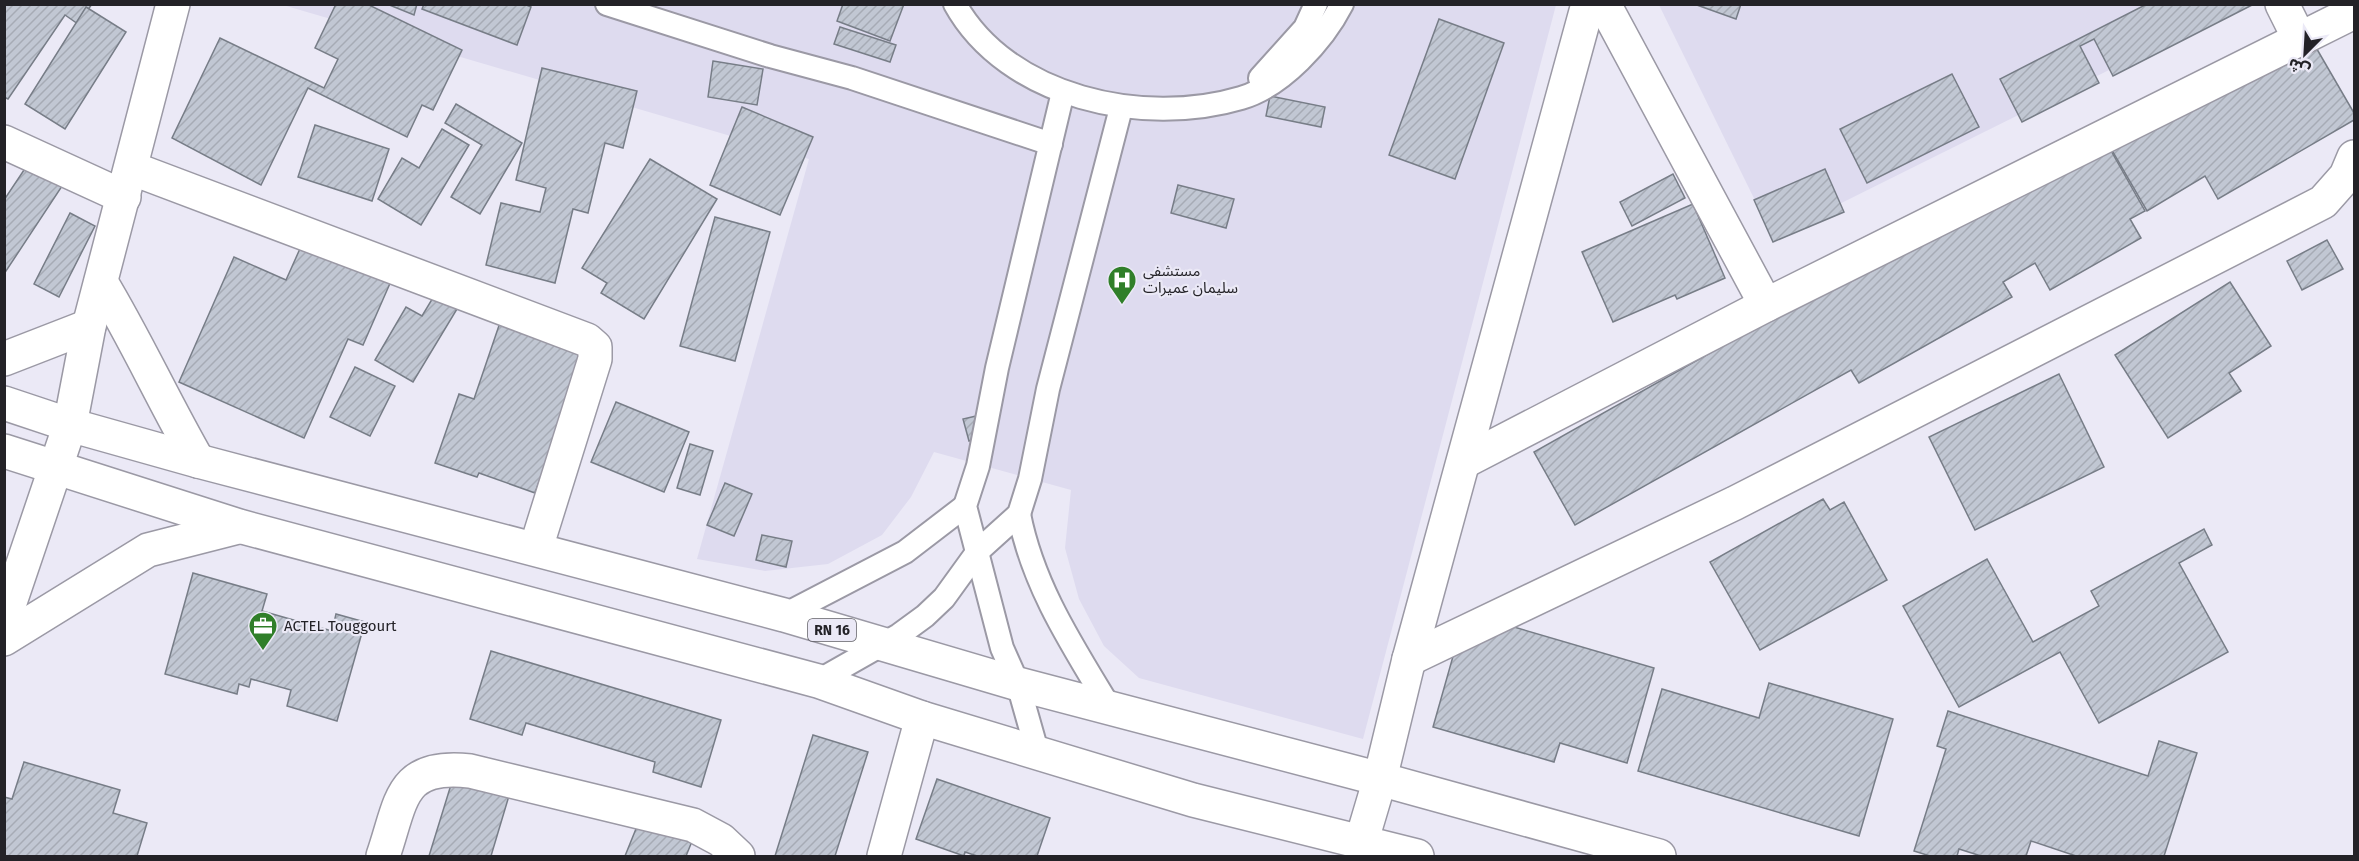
<svg xmlns="http://www.w3.org/2000/svg" width="2359" height="861" font-family="'Fira Sans','Noto Sans Arabic',sans-serif">
	<defs>
		<pattern id="building-hatch" width="6" height="6" patternUnits="userSpaceOnUse" patternTransform="scale(1.5)"><rect width="6" height="6" fill="#c1c7d3"/><path d="M-1 1l2-2M0 6l6-6M5 7l2-2" fill="none" stroke="#a6abb5"/></pattern>
	</defs>
	<rect width="100%" height="100%" fill="#ebe9f6"/>
	<!-- built -->
	<g fill="#dedbef">
		<path d="M283,5h1273l-193,734 -224,-61 -35,-32 -25,-47 -14,-51 6,-58 -137,-38 -23,45 -29,38 -54,29 -63,7 -68,-12 112,-400z"/>
		<path d="M1659,5h581l-467,232z"/>
	</g>
	<!-- building -->
	<g fill="url(#building-hatch)" stroke="#777d87" stroke-width="1.5">
		<path d="M4,4h88l-14,20 -13,-9 -57,84 -4,-2z"/>
		<path d="M336,4h31l95,46 -29,60 -11,-5 -15,32 -99,-49 -47,97 -89,-47 48,-100 104,50 14,-29 -23,-11z"/>
		<path d="M387,4h30l-3,11z"/>
		<path d="M424,4h100l7,3 -14,38 -95,-36z"/>
		<path d="M843,4h61l-14,37 -53,-20z"/>
		<path d="M1694,4h47l-5,15z"/>
		<path d="M2147,4h107l-141,72 -19,-37 -14,7 19,37 -77,39 -22,-43z"/>
		<path d="M86,7l40,25 -61,97 -40,-25z"/>
		<path d="M1439,19l65,24 -49,136 -66,-24z"/>
		<path d="M840,27l56,18 -6,17 -56,-18z"/>
		<path d="M2307,32l47,81v7l-136,79 -13,-23 -58,35 -37,-64z"/>
		<path d="M713,61l50,8 -6,36 -49,-8z"/>
		<path d="M542,68l95,23 -14,57 -18,-5 -17,70 -15,-4 -18,74 -69,-18 15,-62 39,9 6,-24 -30,-8z"/>
		<path d="M1952,74l27,53 -112,56 -27,-54z"/>
		<path d="M1270,96l55,11 -4,20 -55,-11z"/>
		<path d="M456,104l66,39 -42,71 -29,-17 31,-52 -37,-22z"/>
		<path d="M742,107l71,30 -33,78 -70,-30z"/>
		<path d="M315,125l74,24 -17,52 -74,-24z"/>
		<path d="M442,129l27,16 -48,80 -43,-26 24,-41 17,10z"/>
		<path d="M2101,133l44,78 -15,8 11,19 -91,52 -15,-27 -32,19 9,15 -153,86 -8,-13 -276,155 -41,-73z"/>
		<path d="M36,152l34,22 -66,100v-74z"/>
		<path d="M650,159l67,40 -73,120 -43,-26 6,-10 -25,-15z"/>
		<path d="M1825,169l19,43 -71,30 -19,-42z"/>
		<path d="M1673,174l12,24 -53,28 -12,-24z"/>
		<path d="M1178,185l56,14 -8,29 -55,-15z"/>
		<path d="M1693,204l32,74 -48,21 -2,-4 -62,27 -31,-70z"/>
		<path d="M70,213l25,13 -36,71 -25,-13z"/>
		<path d="M715,217l55,15 -35,129 -55,-15z"/>
		<path d="M307,233l88,39 -32,73 -15,-6 -44,99 -125,-56 55,-125 52,23z"/>
		<path d="M2327,240l16,29 -41,21 -15,-29z"/>
		<path d="M2230,282l41,64 -42,27 12,18 -73,47 -53,-83z"/>
		<path d="M437,291l23,13 -47,78 -38,-22 31,-53 16,9z"/>
		<path d="M507,302l86,31 -58,160 -56,-20 -2,4 -42,-14 24,-69 15,5z"/>
		<path d="M355,367l40,19 -25,50 -40,-19z"/>
		<path d="M2059,374l45,93 -129,63 -46,-93z"/>
		<path d="M616,402l73,30 -25,60 -73,-30z"/>
		<path d="M985,414l6,21 -22,6 -6,-22z"/>
		<path d="M690,444l23,7 -13,44 -23,-7z"/>
		<path d="M725,483l27,11 -18,42 -27,-11z"/>
		<path d="M1823,499l7,11 14,-8 43,78 -127,70 -50,-88z"/>
		<path d="M2204,529l8,16 -33,18 49,89 -129,71 -39,-71 -101,55 -56,-101 84,-47 46,83 66,-36 -8,-15z"/>
		<path d="M762,535l30,6 -6,26 -30,-7z"/>
		<path d="M193,573l74,21 -5,17 70,20 4,-17 29,8 -28,99 -50,-15 4,-16 -40,-11 -2,8 -10,-3 -2,10 -72,-20z"/>
		<path d="M1463,621l34,1 157,46 -27,95 -67,-20 -6,19 -121,-35z"/>
		<path d="M491,651l230,69 -20,67 -48,-15 2,-10 -129,-39 -4,12 -52,-16z"/>
		<path d="M1769,683l124,36 -34,117 -221,-65 24,-82 97,29z"/>
		<path d="M1948,711l200,65 11,-35 38,12 -33,103h-88l-45,-15 -5,15h-45l-22,-7 -2,7h-27l-16,-5 32,-102 -9,-3z"/>
		<path d="M813,735l55,17 -33,104h-60z"/>
		<path d="M24,762l96,28 -7,23 34,10 -10,33h-133v-59l8,2z"/>
		<path d="M458,762l56,17 -23,77h-62z"/>
		<path d="M937,779l113,39 -13,38h-60l-12,-4 -1,4 -48,-17z"/>
		<path d="M642,814l53,20 -9,22h-61z"/>
	</g>
	<g fill="none" stroke-linecap="round" stroke-linejoin="round">
		<!-- service casing -->
		<g stroke="#9b99a5" stroke-width="26">
			<g id="service">
				<path d="M607,4l163,52 82,22 199,66"/>
				<path d="M955,4c52,94 189,123 286,94 41,-12 82,-57 101,-94"/>
				<path d="M1260,78l45,-50 11,-24"/>
				<path d="M1019,514c14,72 53,131 91,194"/>
				<path d="M784,615l121,-63 60,-46"/>
				<path d="M818,681l81,-46 26,-19 19,-18 34,-47 41,-37 11,-35 18,-90 73,-281"/>
				<path d="M1037,751l-19,-67 -16,-36 -37,-142 13,-40 19,-98 66,-276"/>
			</g>
		</g>
		<!-- minor casing -->
		<g stroke="#9b99a5" stroke-width="36">
			<g id="minor">
				<path d="M1604,4l162,301"/>
				<path d="M2282,4l17,34"/>
				<path d="M4,142l120,55"/>
				<path d="M131,168l456,172 8,7v12l-59,189"/>
				<path d="M1465,461l301,-156 588,-293"/>
				<path d="M1409,659l326,-156 588,-301 23,-26 8,-19"/>
				<path d="M383,856c19,-55 16,-93 87,-85l223,54 28,15 17,16"/>
				<path d="M884,856l38,-138"/>
			</g>
		</g>
		<!-- tertiary casing -->
		<g stroke="#9b99a5" stroke-width="36">
			<g id="tertiary">
				<path d="M4,620l66,-195 19,-99 84,-322"/>
				<path d="M1361,843l19,-64 29,-120 179,-655"/>
			</g>
		</g>
		<!-- primary casing -->
		<g stroke="#9b99a5" stroke-width="36">
			<g id="primary">
				<path d="M101,282c35,58 63,120 97,179"/>
				<path d="M4,359l85,-33"/>
				<path d="M4,403l66,22 128,36 586,154 234,69 362,95 279,77"/>
				<path d="M4,451l235,75 579,155 104,37 271,82 224,56"/>
				<path d="M4,639l144,-89 90,-23"/>
			</g>
		</g>
		<!-- service -->
		<use href="#service" stroke="#fff" stroke-width="22"/>
		<!-- minor -->
		<use href="#minor" stroke="#fff" stroke-width="33"/>
		<!-- tertiary -->
		<use href="#tertiary" stroke="#fff" stroke-width="33"/>
		<!-- primary -->
		<use href="#primary" stroke="#fff" stroke-width="33"/>
	</g>
	<!-- icons -->
	<defs>
		<g id="hospital-pin" transform="scale(1.5)"><path d="M0 17L-7.5 6A9.5 9.5 0 1 1 7.5 6Z" fill="#307f29" stroke="#ebe9f6"/><path d="M-5-5h3v3.5h4V-5h3V5h-3V1.5h-4V5h-3Z" fill="#fff"/></g>
		<g id="office-pin" transform="scale(1.5)"><path d="M0 17L-7.5 6A9.5 9.5 0 1 1 7.5 6Z" fill="#307f29" stroke="#ebe9f6"/><path d="M-6-3h4V-5.5h4V-3h4V5H-6ZM-1-4.5V-3h2v-1.5ZM-6 0V1H6V0Z" fill="#fff"/></g>
	</defs>
	<g fill-rule="evenodd">
		<use href="#hospital-pin" x="1122" y="280"/>
		<use href="#office-pin" x="263" y="626"/>
	</g>
	<g text-anchor="middle" stroke-width="4.5" stroke-linejoin="round" paint-order="stroke">
		<!-- shield labels -->
		<rect fill="#ebe9f6" stroke="#5f5e65" stroke-width="1.5" x="808" y="619" width="48" height="22" rx="4.5"/>
		<g font-size="14" font-weight="bold" fill="#232227">
			<text x="832" y="635">RN 16</text>
		</g>
		<!-- poi labels -->
		<g font-size="15" fill="#232227" stroke="#ebe9f6" text-anchor="start">
			<text x="1143" y="276">مستشفى<tspan x="1143" dy="17">سليمان عميرات</tspan></text>
			<text x="284" y="631">ACTEL Touggourt</text>
		</g>
	</g>
	<!-- border -->
	<rect width="2359" height="861" fill="none" stroke="#232227" stroke-width="12"/>
	<!-- north arrow -->
	<g transform="translate(2305 54) rotate(204)" stroke="#ebe9f6" stroke-width="4.5" paint-order="stroke">
	<path d="M0-4.5L10 22L0 15L-10 22Z" fill="#232227"/>
	<text y="-9" font-size="16" font-weight="bold" text-anchor="middle" fill="#232227">ش</text>
	</g>
</svg>
